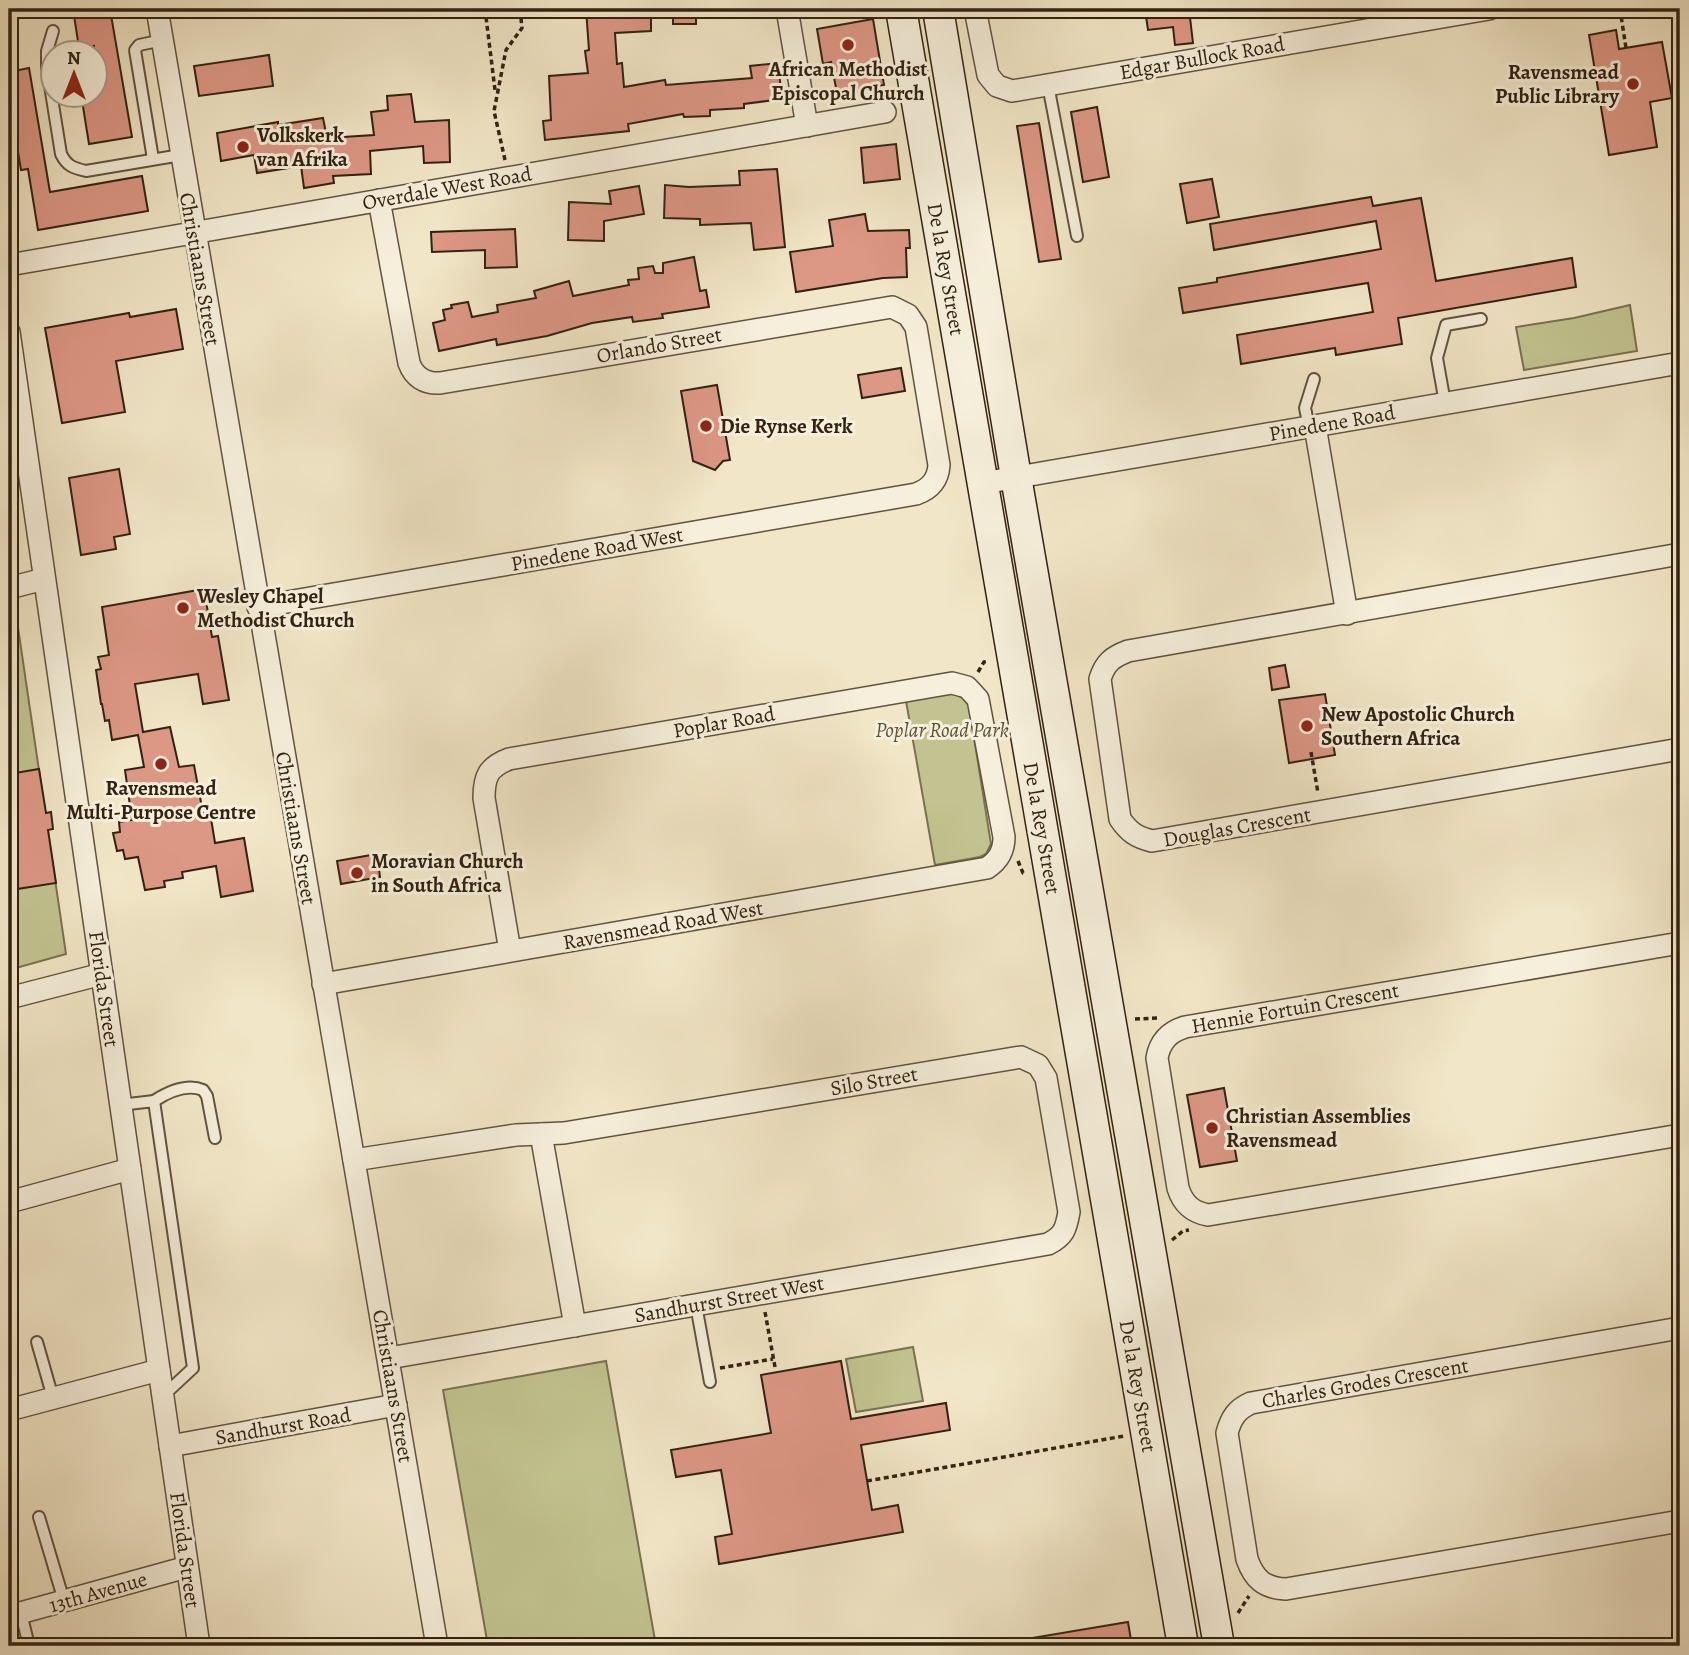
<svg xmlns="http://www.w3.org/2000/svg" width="1689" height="1655" font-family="Alegreya,serif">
	<rect width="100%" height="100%" fill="#f1e6c7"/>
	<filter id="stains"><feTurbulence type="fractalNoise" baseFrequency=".00286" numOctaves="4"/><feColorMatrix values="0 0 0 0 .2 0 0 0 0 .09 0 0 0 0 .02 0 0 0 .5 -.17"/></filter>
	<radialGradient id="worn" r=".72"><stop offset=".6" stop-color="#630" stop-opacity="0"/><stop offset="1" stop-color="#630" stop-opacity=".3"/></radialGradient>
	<!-- green -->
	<g fill="#c2c390" stroke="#7a7250" stroke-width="2">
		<path d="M1630,305l7,46 -113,19 -8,-43 58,-9z"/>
		<path d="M16,614l50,340 -57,16v-354z"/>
		<path d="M953,693l10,5 6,8 22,138 -5,10 -6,3 -45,8 -29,-164z"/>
		<path d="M913,1347l10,54 -67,11 -10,-53z"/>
		<path d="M606,1361l50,285h-168l-45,-256z"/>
	</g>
	<!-- building -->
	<g fill="#dd9785" stroke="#312211" stroke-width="2">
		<path d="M73,9h37l22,128 -43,7 -8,-50h13v-48l-15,2z"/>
		<path d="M586,9h53v6l12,-1v17l-36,2 2,31 5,-1 2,24 41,-7 1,5 86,-7 -2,-12 28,-3 4,36 -38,5v4l-34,2v6l-26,1 -1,-3 -55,10 1,7 -84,9 -2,-19 8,-1 -2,-44 39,-3 -3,-22 4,-1z"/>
		<rect x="673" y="9" width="23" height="15"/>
		<path d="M1145,9h44l4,34 -18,2 -2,-18 -25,3z"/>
		<path d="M873,19l11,66 -13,2v4l-34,2 -6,-31 -8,2 -6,-35z"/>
		<path d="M1616,30l3,19 43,-7 10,56 -22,4 7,45 -48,8 -20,-120z"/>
		<path d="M269,55l4,31 -74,10 -5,-30z"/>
		<path d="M29,68l21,124 92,-16 6,35 -110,19 -10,-61 -7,1 -12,-72v-26z"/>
		<path d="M411,94l4,28 34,-2 1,42 -26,1 -1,-17 -53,5 1,23 -38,2 1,7 -30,5 -3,-22 -44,7 -3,-18 -33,6 -4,-28 61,-11v3l45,-7 4,20 47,-3 -3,-23 17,-2 -1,-14z"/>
		<path d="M1097,107l12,70 -26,5 -12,-70z"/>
		<path d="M1039,123l22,136 -22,3 -22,-136z"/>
		<path d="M896,144l4,35 -36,4 -3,-35z"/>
		<path d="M777,169l8,78 -31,3 -3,-27 -51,2v-6l-36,-1 1,-33 24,2 51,-2 -1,-14z"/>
		<path d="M1212,179l7,38 -32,6 -7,-39z"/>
		<path d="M639,186l5,28 -40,7v20l-36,-1 1,-38 42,2 -2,-13z"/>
		<path d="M1371,197l2,9 48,-8 15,83 136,-23 4,29 -178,31 4,26 -66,11 -1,-7 -94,16 -4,-29 136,-23 -5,-29 -185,30 -4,-25 38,-6v-4l164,-29 -5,-28 -162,29 -4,-26z"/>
		<path d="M865,214l3,17 41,-1 1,18h-4l1,29 -24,1 -87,14 -6,-40 43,-6 -4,-26z"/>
		<path d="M515,229l2,38 -32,1v-18l-53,2 -1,-20z"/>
		<path d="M694,257l6,34 6,-1 3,17 -47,7 1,4 -30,4 -1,-5 -40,6 -45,13 -50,9 -1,-6 -57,12 -6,-28 12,-3 -2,-10 9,-2 -1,-3 17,-3 4,15 26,-5 -1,-7 39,-7 -2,-7 35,-10 4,15 56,-11 -1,-5 11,-1 -1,-11 15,-2 2,7h8v-10z"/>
		<path d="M176,309l7,40 -67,12 9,51 -63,11 -17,-95 84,-15 1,4z"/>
		<path d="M901,368l4,23 -43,7 -4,-23z"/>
		<path d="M717,385l13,75 -7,1 -8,9 -22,-9 -12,-70z"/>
		<path d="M119,469l11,65 -16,3 2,12 -35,6 -12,-77z"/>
		<path d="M204,589l8,48 6,-1 11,64 -26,4 -5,-30 -63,10 8,48 27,-5 9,40 15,-2 9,48 7,-1 5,31 29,-5 9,53 -32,6 -5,-31 -34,6 1,6 -19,3 1,6 -20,3 -7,-33 -13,2 -2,-9 -6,1 -4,-18 7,-1 -1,-10 13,-2 -7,-50 19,-3 -6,-32 -26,5 -3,-20 -4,1 -3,-17h-1l-5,-34 5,-1 -3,-12 11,-2 -7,-48z"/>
		<path d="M1285,665l4,22 -17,3 -3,-22z"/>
		<path d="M1325,694l10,61 -46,8 -10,-63z"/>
		<path d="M39,769l7,44 5,-1 2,17 -5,1 8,53 -39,6 -8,-58v-57z"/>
		<path d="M377,854l3,23 -39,7 -4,-23z"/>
		<path d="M1224,1088l13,73 -37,6 -13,-72z"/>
		<path d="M841,1361l10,58 95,-16 4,27 -89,15 11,65 26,-5 5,27 -184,32 -4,-27 17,-3 -11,-64 -45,7 -5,-27 100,-17 -10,-58z"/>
		<path d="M1128,1622l4,24h-99l-1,-8z"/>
	</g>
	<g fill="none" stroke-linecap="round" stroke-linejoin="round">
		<!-- service casing -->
		<g stroke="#61533e" stroke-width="14">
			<g id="service">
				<path d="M53,31l-6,20v16l14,87c6,12 12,14 25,17l95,-16"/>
				<path d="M1048,85l29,151"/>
				<path d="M153,159l-18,-109 4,-5 24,-5"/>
				<path d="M1445,403l-8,-45 9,-33 35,-6"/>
				<path d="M1309,427l-4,-19 9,-29"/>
				<path d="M154,1101c14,-9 32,-18 49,-11l4,6 8,42"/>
				<path d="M120,1105l34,-4 39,267 -29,27"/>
				<path d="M696,1305l14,77"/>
				<path d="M37,1342l16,56"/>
				<path d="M39,1517l25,84"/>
				<path d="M21,1613l8,33"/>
			</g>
		</g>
		<!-- minor casing -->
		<g stroke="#61533e" stroke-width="24">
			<g id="minor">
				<path d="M157,9l280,1637"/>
				<path d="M787,9l20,117"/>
				<path d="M975,9l13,66 9,11 15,5 477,-82"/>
				<path d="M9,265l876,-153"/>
				<path d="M9,332l190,1314"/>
				<path d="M1315,426l32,188"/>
				<path d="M983,483l697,-120"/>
				<path d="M1680,554l-552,97c-16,6 -23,12 -28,28l20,140c9,13 16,18 32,22l528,-92"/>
				<path d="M9,588l35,-9"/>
				<path d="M258,607l658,-113c14,-5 22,-14 23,-29l-23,-138 -8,-12 -16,-8 -452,76c-15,1 -26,-6 -31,-20l-30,-163"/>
				<path d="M1680,943l-495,84c-16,5 -25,14 -28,31l21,130c5,16 14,24 30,27l472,-80"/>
				<path d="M323,984l664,-116c12,-8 17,-17 17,-31l-26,-138 -11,-12 -15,-4 -443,76c-21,8 -25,18 -25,39l26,153"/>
				<path d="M9,998l93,-24"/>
				<path d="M541,1134l34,192"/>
				<path d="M354,1160l162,-25 48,-2 457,-76 17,8 8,13 23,134c-3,17 -5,24 -21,32l-659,114"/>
				<path d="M9,1202l121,-33"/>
				<path d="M1680,1328l-429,75c-14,6 -20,15 -24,30l20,126c7,20 17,29 39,30l394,-68"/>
				<path d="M9,1410l150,-40"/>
				<path d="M170,1446l226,-41"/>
				<path d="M9,1616l178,-49"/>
			</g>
		</g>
		<!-- secondary casing -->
		<g stroke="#312211" stroke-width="33">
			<g id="secondary">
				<path d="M901,9l282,1637"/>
				<path d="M938,9l78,468 203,1169"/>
			</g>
		</g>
		<!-- path -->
		<g stroke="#312211" stroke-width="3.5" stroke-dasharray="5 3.5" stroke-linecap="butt">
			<path d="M485,9l10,81"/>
			<path d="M1620,9l6,39"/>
			<path d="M505,160l-11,-49 12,-61 16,-22 -2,-19"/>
			<path d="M978,672l6,-10 5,-1"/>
			<path d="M1311,752l7,41"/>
			<path d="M1018,861l5,12 3,1"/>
			<path d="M1135,1019l24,-1"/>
			<path d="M1172,1240l11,-9 6,-1"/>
			<path d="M765,1312l10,55"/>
			<path d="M720,1368l53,-9"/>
			<path d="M867,1481l257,-45"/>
			<path d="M1238,1613l11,-17"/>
		</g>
		<!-- service -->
		<use href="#service" stroke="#f6efdb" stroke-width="10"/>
		<!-- minor -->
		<use href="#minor" stroke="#f6efdb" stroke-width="21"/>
		<!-- secondary -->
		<use href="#secondary" stroke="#f6efdb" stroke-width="30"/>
	</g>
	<!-- markers -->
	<g fill="#8f2418" stroke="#f6efdb" stroke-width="2.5">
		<circle cx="848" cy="45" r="7"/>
		<circle cx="1633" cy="84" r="7"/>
		<circle cx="243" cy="147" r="7"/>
		<circle cx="706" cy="426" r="7"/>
		<circle cx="183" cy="608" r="7"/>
		<circle cx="1307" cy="726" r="7"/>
		<circle cx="161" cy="764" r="7"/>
		<circle cx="357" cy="873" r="7"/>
		<circle cx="1212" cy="1128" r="7"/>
	</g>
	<g text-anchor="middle" stroke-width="6" stroke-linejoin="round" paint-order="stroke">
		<!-- street labels -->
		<g font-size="21" fill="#312211" stroke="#f6efdb">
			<text transform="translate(1202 58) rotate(-10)" y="7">Edgar Bullock Road</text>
			<text transform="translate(447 188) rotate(-10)" y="7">Overdale West Road</text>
			<text transform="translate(200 269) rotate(80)" y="7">Christiaans Street</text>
			<text transform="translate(946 269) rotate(80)" y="7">De la Rey Street</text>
			<text transform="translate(659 345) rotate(-10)" y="7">Orlando Street</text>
			<text transform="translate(1332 423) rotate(-10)" y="7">Pinedene Road</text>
			<text transform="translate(597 549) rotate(-10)" y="7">Pinedene Road West</text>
			<text transform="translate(724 722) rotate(-10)" y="7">Poplar Road</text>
			<text transform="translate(1237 827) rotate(-10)" y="7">Douglas Crescent</text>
			<text transform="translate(296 828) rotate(80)" y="7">Christiaans Street</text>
			<text transform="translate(1042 828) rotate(80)" y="7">De la Rey Street</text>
			<text transform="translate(663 925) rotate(-10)" y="7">Ravensmead Road West</text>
			<text transform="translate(104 989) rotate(82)" y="7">Florida Street</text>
			<text transform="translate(1295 1008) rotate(-10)" y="7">Hennie Fortuin Crescent</text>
			<text transform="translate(874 1081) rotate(-10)" y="7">Silo Street</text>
			<text transform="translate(729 1299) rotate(-10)" y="7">Sandhurst Street West</text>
			<text transform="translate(1365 1383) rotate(-10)" y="7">Charles Grodes Crescent</text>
			<text transform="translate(393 1386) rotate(80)" y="7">Christiaans Street</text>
			<text transform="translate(1138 1386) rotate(80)" y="7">De la Rey Street</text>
			<text transform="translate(283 1426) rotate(-10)" y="7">Sandhurst Road</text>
			<text transform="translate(185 1550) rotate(82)" y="7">Florida Street</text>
			<text transform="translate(98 1592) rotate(-16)" y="7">13th Avenue</text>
		</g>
		<!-- poi labels -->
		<g font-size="21" font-weight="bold" fill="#312211" stroke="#f6efdb" text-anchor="start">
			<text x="848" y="76" text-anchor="middle">African Methodist<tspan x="848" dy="24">Episcopal Church</tspan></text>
			<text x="1619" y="79" text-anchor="end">Ravensmead<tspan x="1619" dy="24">Public Library</tspan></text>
			<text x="257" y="142">Volkskerk<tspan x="257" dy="24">van Afrika</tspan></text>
			<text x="720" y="433">Die Rynse Kerk</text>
			<text x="197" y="603">Wesley Chapel<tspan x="197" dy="24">Methodist Church</tspan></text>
			<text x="1321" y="721">New Apostolic Church<tspan x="1321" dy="24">Southern Africa</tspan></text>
			<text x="161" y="795" text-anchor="middle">Ravensmead<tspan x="161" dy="24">Multi-Purpose Centre</tspan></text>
			<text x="371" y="868">Moravian Church<tspan x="371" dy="24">in South Africa</tspan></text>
			<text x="1226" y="1123">Christian Assemblies<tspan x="1226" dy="24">Ravensmead</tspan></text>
		</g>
		<!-- park labels -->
		<g font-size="21" font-style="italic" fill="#5c5237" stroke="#f6efdb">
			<text x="942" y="737">Poplar Road Park</text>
		</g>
	</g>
	<!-- margin -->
	<rect width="1689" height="1655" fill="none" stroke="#f1e6c7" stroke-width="35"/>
	<rect x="10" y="10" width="1668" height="1634" fill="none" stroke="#312211" stroke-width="3.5"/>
	<rect x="18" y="18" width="1654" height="1620" fill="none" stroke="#312211" stroke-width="2"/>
	<!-- north arrow -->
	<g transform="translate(74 74)"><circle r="33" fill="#f6efdb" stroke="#a79d8a" stroke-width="2"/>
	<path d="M0-5L12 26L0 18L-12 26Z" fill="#8f2418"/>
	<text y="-10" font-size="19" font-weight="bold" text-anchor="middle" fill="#312211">N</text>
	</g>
	<rect width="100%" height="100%" filter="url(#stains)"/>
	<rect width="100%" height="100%" fill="url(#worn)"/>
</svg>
